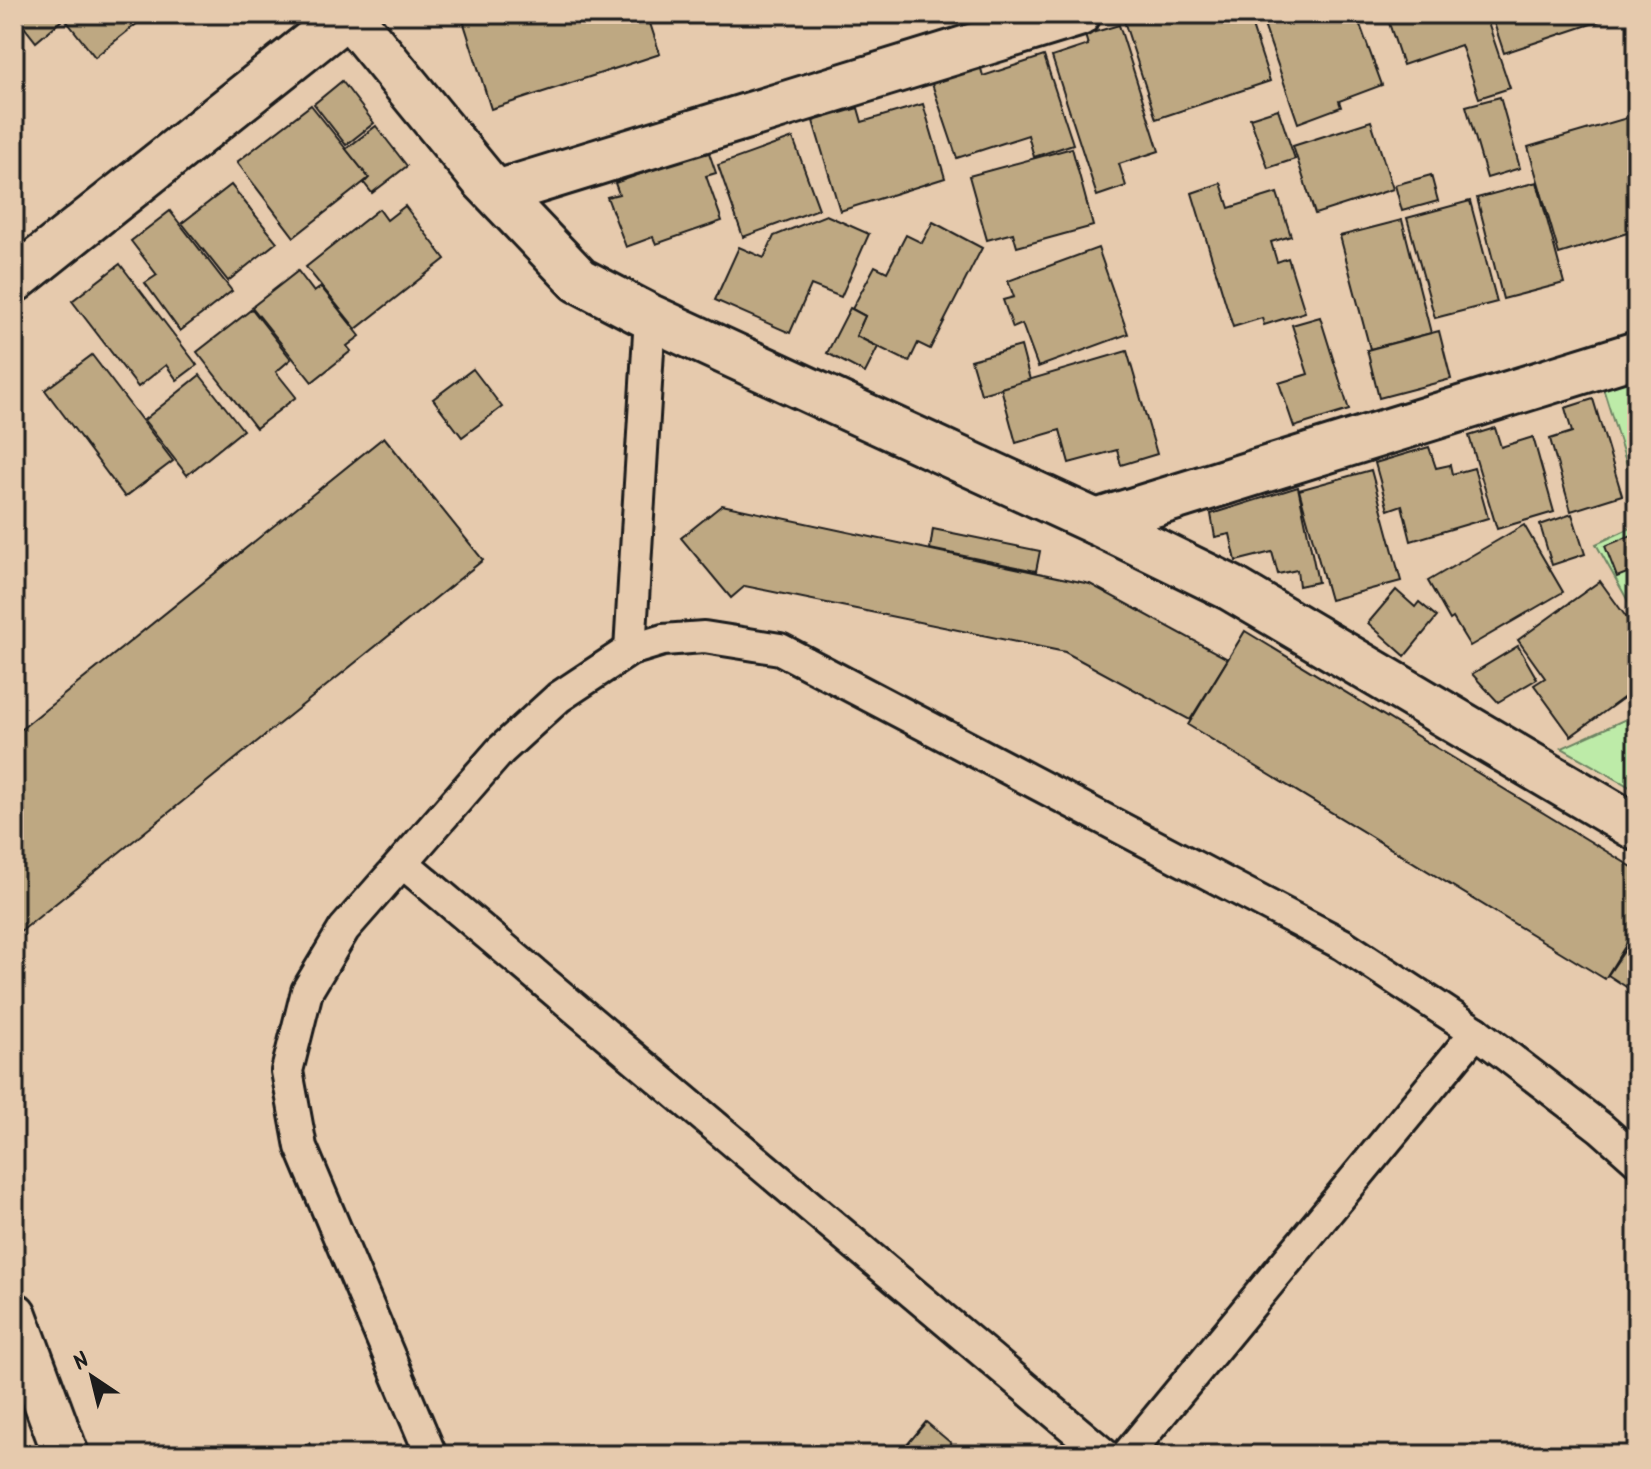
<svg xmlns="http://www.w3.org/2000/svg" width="1651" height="1469" font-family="Kalam,sans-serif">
	<rect width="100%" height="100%" fill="#e6caad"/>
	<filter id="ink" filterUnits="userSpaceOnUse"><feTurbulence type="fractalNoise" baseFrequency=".0125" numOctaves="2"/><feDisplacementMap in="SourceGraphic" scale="16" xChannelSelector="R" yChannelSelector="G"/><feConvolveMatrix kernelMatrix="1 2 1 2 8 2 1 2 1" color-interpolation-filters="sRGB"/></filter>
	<g filter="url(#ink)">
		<!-- green -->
		<g fill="#bdeba8" stroke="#6c8462" stroke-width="2">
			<path d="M1637,378v119l-34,-109z"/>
			<path d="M1637,525v92l-41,-73z"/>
			<path d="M1637,714v77l-75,-43z"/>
		</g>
		<!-- building -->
		<g fill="#bea882" stroke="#1c1c1c" stroke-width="2">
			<path d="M14,14h55l-33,28z"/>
			<path d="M71,14h78l-54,43 -30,-38z"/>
			<path d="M461,14h186l13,40 -169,55z"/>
			<path d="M1146,14h63l2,7 21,-7h16l22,67 -114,38 -32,-98z"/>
			<path d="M1294,14h62l26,71 -43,16 2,6 -43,16 -34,-98z"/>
			<path d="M1386,14h99l25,74 -31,10 -18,-53 -58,20z"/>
			<path d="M1491,14h130l-117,39z"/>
			<path d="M1119,25l40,126 -40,13 7,22 -29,10 -45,-139 36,-12 -3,-10z"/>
			<path d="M1044,56l29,88 -39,13 -6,-22 -71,23 -26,-77 49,-16 3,11z"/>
			<path d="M342,81l32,42 -28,22 -32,-41z"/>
			<path d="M1500,97l20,71 -33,10 -21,-72z"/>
			<path d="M923,104l22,74 -105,33 -27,-90 45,-13 4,14z"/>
			<path d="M311,105l58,73 -75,59 -57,-75z"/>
			<path d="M1278,109l17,50 -27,9 -18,-50z"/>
			<path d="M1637,115v115l-78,24 -31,-107z"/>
			<path d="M1371,121l22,68 -78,25 -22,-68z"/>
			<path d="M376,126l31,40 -35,27 -8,-10 5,-5 -23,-29z"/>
			<path d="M793,138l26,71 -76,28 -25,-72z"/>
			<path d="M1072,148l21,78 -76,21 -4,-14 -26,7 -18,-64z"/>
			<path d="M708,150l8,23 -10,3 16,45 -66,23 -3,-7 -27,10 -19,-50 12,-3 -4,-11z"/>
			<path d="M1431,175l7,26 -36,10 -7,-26z"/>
			<path d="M1537,182l27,101 -61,16 -26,-101z"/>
			<path d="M1221,183l8,25 48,-15 14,43 -20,6 6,20 11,-4 17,54 -41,13 -2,-7 -29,9 -41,-134z"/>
			<path d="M231,185l46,57 -49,39 -46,-58z"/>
			<path d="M1470,201l27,101 -62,16 -28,-100z"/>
			<path d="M405,206l40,53 -89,70 -50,-62 73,-58 8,11z"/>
			<path d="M170,211l62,80 -52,40 -35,-48 12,-8 -26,-34z"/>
			<path d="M826,215l43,19 -28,63 -30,-12 -21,48 -75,-33 24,-53 25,11 10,-22z"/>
			<path d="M1402,220l29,113 -61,16 -30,-113z"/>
			<path d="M933,222l49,26 -52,101 -12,-6 -9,19 -53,-26 9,-20 -13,-7 23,-43 12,6 19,-37 16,8z"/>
			<path d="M1098,248l30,86 -90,33 -16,-43 -9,4 -10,-28 11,-3 -6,-16z"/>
			<path d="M120,264l77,101 -20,15 -11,-15 -28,22 -66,-86z"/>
			<path d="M298,271l16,21 7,-5 39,49 -13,10 4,5 -39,31 -60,-75z"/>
			<path d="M850,308l15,8 -9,20 22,11 -13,26 -38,-20z"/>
			<path d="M252,309l39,50 -15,13 20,25 -40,31 -59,-76z"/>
			<path d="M1320,317l29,93 -55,17 -15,-44 29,-9 -16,-49z"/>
			<path d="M1439,331l12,48 -72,19 -12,-48z"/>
			<path d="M1021,346l9,34 -49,14 -10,-34z"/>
			<path d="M1127,351l30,103 -36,11 -4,-15 -48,13 -9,-33 -44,13 -15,-55z"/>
			<path d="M92,355l81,106 -48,36 -80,-107z"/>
			<path d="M473,369l29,38 -40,30 -29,-38z"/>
			<path d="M200,375l43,55 -56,45 -43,-55z"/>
			<path d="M1593,399l29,96 -51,16 -21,-72 22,-7 -7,-24z"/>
			<path d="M1495,428l6,19 32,-10 21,75 -57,17 -28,-93z"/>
			<path d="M384,437l99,123 -469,377v-202z"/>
			<path d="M1429,447l7,21 14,-3 2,9 22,-6 14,50 -77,23 -9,-36 -14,5 -13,-47z"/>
			<path d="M1371,470l30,111 -71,19 -31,-110z"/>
			<path d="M1298,487l20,95 -19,4 -2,-16 -19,4 -6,-22 -36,9 -6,-27 -15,3 -4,-23z"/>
			<path d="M722,505l368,79 138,75 -38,61 -125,-68 -320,-66 -14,12 -50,-60z"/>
			<path d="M1572,514l13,40 -33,11 -12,-40z"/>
			<path d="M1524,525l39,67 -93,54 -17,-28 -3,2 -22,-39z"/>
			<path d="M933,529l107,22 -4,20 -106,-22z"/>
			<path d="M1637,533v36l-20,8 -12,-31z"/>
			<path d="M1600,581l37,51v56l-66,48 -37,-51 11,-7 -27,-38z"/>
			<path d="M1396,590l19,17 4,-5 18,15 -32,39 -37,-33z"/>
			<path d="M1245,631l392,239v57l-32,52 -417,-254z"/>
			<path d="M1518,646l19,33 -39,23 -26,-28z"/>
			<path d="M1637,932v62l-29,-19z"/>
			<path d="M926,1422l25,21 -10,12h-23l-12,-9z"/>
			<path d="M309,1443l6,12h-34z"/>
		</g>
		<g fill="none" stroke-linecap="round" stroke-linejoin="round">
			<!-- lane casing -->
			<g stroke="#1c1c1c" stroke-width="36">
				<g id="lane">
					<path d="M630,650l20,-333"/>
					<path d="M403,863l702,592"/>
					<path d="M431,1455l-130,-308 -14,-76 20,-80 37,-62 156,-178 59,-54 71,-47 33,-10 41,-3 76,12 562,295 134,88 125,96 36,32"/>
					<path d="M1127,1455l349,-423"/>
				</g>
			</g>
			<!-- street casing -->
			<g stroke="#1c1c1c" stroke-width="50">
				<g id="street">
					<path d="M348,14l135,165 96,101 71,37 446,205 135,66 406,240"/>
					<path d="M497,193l581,-179"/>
					<path d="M1096,522l541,-168"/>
				</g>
			</g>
			<!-- secondary casing -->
			<g stroke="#1c1c1c" stroke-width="50">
				<g id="secondary">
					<path d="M14,280l334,-266"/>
					<path d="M14,1315l52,140"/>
				</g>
			</g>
			<!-- lane -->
			<use href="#lane" stroke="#e6caad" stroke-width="30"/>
			<!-- street -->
			<use href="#street" stroke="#e6caad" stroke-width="44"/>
			<!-- secondary -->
			<use href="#secondary" stroke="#e6caad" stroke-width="44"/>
		</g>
	</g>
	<!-- margin -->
	<rect width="1651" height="1469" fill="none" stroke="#e6caad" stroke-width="48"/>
	<rect x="24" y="24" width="1603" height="1421" fill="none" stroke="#1c1c1c" stroke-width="3" filter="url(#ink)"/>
	<!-- north arrow -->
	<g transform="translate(92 1377) rotate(325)" stroke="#e6caad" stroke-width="6" paint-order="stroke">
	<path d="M0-6L14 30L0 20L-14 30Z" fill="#1c1c1c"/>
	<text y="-12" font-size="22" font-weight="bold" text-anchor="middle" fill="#1c1c1c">N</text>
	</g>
</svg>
